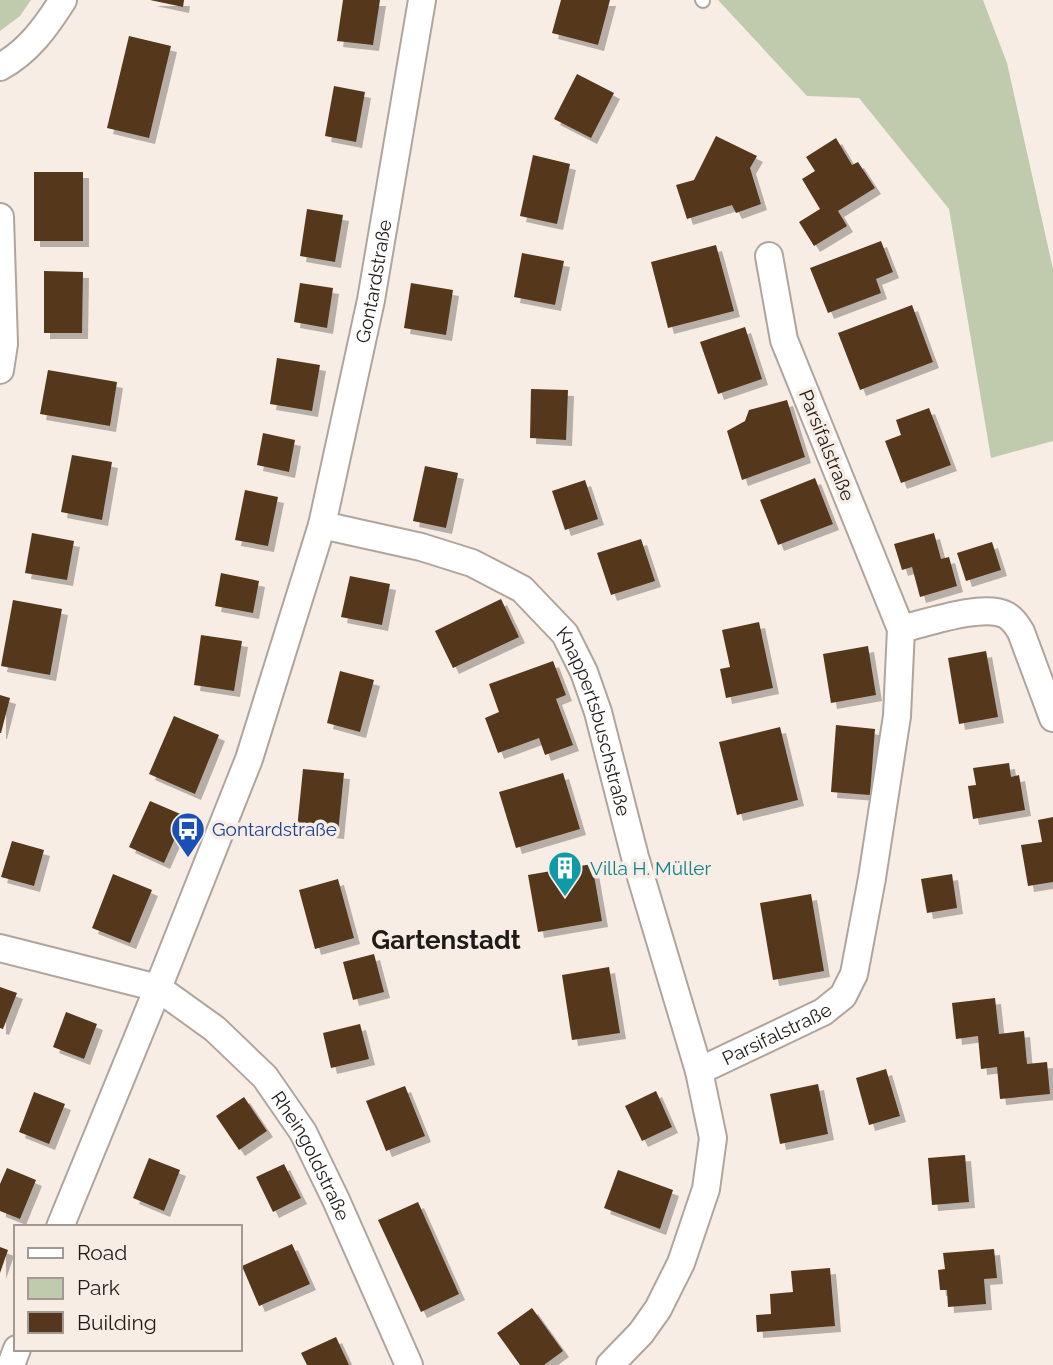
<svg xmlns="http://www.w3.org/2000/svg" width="1053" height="1365" font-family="Raleway,sans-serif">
	<defs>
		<filter id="shadow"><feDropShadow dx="6" dy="6" stdDeviation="0" flood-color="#0004"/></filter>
	</defs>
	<rect width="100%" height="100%" fill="#f8ede4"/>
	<!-- green -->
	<g fill="#c0cbae">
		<path d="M0,0h31l-11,16 -20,15z"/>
		<path d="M718,0h265l24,63 46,206v172l-62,17 -42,-249 -90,-111 -52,-2z"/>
	</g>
	<!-- building -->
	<g fill="#54371e" filter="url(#shadow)">
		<path d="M150,0h34l-1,7z"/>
		<path d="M343,0h37l-7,45 -36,-4z"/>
		<path d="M561,0h49l-12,45 -46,-12z"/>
		<path d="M129,36l42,10 -22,92 -42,-10z"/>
		<path d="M577,74l37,19 -23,45 -37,-19z"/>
		<path d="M334,86l31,6 -9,50 -31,-6z"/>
		<path d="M716,136l41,20 -7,12 11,36 -25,9 -4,-8 -45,14 -11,-34 18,-5z"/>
		<path d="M836,138l16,27 6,-3 17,26 -37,23 9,15 -33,20 -15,-24 21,-13 -18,-30 13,-8 -9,-14z"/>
		<path d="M533,155l37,9 -13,60 -37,-8z"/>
		<rect x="34" y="172" width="49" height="69"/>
		<path d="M307,209l36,6 -8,47 -35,-6z"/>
		<path d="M881,241l12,31 -17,7 5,14 -53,20 -18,-45z"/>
		<path d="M716,245l18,66 -66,17 -17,-66z"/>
		<path d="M522,253l42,8 -9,44 -41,-8z"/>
		<path d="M44,271l39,1 -1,61h-38z"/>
		<path d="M300,283l33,5 -6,40 -33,-6z"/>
		<path d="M411,283l42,7 -7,45 -42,-7z"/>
		<path d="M912,305l21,57 -73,28 -22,-57z"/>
		<path d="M745,327l17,52 -44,15 -18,-52z"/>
		<path d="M277,358l43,7 -8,46 -42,-7z"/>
		<path d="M48,370l69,12 -7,44 -70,-12z"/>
		<path d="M531,389l37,1 -2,50 -36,-2z"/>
		<path d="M787,400l18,57 -63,23 -15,-49 18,-10 4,-11z"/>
		<path d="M929,408l22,57 -50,18 -16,-42 16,-6 -5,-15z"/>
		<path d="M263,433l32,7 -6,32 -32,-7z"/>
		<path d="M72,455l40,7 -10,58 -41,-8z"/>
		<path d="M425,466l33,7 -12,55 -33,-7z"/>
		<path d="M815,478l18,46 -55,21 -18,-45z"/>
		<path d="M585,480l13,39 -33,11 -13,-39z"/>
		<path d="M245,490l33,7 -10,49 -33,-6z"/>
		<path d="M32,533l42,8 -7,39 -42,-7z"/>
		<path d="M934,533l7,26 8,-2 8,29 -37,11 -8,-30 -10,3 -8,-26z"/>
		<path d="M641,539l14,42 -44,14 -14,-42z"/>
		<path d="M992,542l9,28 -35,11 -9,-28z"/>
		<path d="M221,573l38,8 -6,32 -38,-7z"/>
		<path d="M350,576l40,8 -8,41 -41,-8z"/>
		<path d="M501,599l18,38 -66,31 -18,-37z"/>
		<path d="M13,600l49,9 -12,66 -49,-9z"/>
		<path d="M759,622l14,66 -47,10 -6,-29 10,-2 -8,-37z"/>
		<path d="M201,635l41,6 -8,50 -40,-6z"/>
		<path d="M868,646l8,49 -45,8 -8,-49z"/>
		<path d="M986,651l12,66 -39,7 -11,-66z"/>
		<path d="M553,661l13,34 -10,4 17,46 -28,10 -6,-17 -41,15 -13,-35 14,-6 -10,-28z"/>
		<path d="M340,671l34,9 -14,52 -33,-9z"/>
		<path d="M0,695l10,3 -9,35h-1z"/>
		<path d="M174,716l45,19 -24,59 -46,-20z"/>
		<path d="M836,725l39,4 -5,66 -39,-3z"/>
		<path d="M780,727l18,73 -61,15 -18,-73z"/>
		<path d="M1009,763l2,14 8,-2 6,35 -52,9 -5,-33 8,-1 -3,-17z"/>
		<path d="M303,769l41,4 -6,60 -41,-4z"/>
		<path d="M563,773l17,56 -64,19 -17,-56z"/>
		<path d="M150,801l35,15 -21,47 -35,-16z"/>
		<path d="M1053,817v65l-25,4 -7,-41 21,-3 -4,-22z"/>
		<path d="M12,841l32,9 -10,36 -33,-9z"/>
		<path d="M592,864l10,57 -64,11 -10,-57z"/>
		<path d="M113,874l39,16 -22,53 -38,-15z"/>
		<path d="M952,874l5,34 -30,5 -6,-34z"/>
		<path d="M338,879l16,59 -39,11 -16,-59z"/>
		<path d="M811,894l13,77 -51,9 -13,-77z"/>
		<path d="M374,954l10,38 -31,8 -10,-38z"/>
		<path d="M609,967l11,66 -48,7 -10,-65z"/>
		<path d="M0,987l17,6 -14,36 -3,-1z"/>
		<path d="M995,998l4,36 25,-3 3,33 20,-2 3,32 -50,5 -3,-32 -16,2 -3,-33 -22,3 -4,-36z"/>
		<path d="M66,1012l31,12 -13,35 -31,-12z"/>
		<path d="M360,1024l9,35 -38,9 -8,-35z"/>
		<path d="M886,1069l14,47 -31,9 -13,-47z"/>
		<path d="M818,1084l10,50 -48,10 -10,-50z"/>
		<path d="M405,1086l20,50 -39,15 -20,-50z"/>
		<path d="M656,1091l16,36 -30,14 -17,-35z"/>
		<path d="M34,1092l31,12 -16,40 -30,-12z"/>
		<path d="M244,1097l23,34 -28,19 -23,-34z"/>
		<path d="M965,1155l4,47 -37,3 -4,-47z"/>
		<path d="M149,1158l31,12 -16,41 -31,-13z"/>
		<path d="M284,1164l17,34 -28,14 -17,-35z"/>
		<path d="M7,1168l29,12 -16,39 -20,-8v-27z"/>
		<path d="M618,1170l55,20 -13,39 -56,-21z"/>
		<path d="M418,1202l41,92 -38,18 -43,-92z"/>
		<path d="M292,1244l18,40 -51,22 -17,-40z"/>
		<path d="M0,1247l8,3 -8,23z"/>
		<path d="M994,1249l3,29 -13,1 2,25 -38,3 -1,-17h-7l-2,-20 7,-1 -2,-16z"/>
		<path d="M830,1268l5,58 -78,6 -1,-17 15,-1 -1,-20 23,-2 -2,-21z"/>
		<path d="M532,1308l31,43 -19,14h-24l-23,-32z"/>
		<path d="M336,1337l13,28h-42l-6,-12z"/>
	</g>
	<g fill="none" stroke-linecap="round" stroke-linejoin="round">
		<!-- lane casing -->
		<g stroke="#afa59c" stroke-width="16">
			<path id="lane" d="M702,0l1,1"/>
		</g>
		<!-- street casing -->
		<g stroke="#afa59c" stroke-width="30">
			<g id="street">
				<path d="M0,67c28,-15 46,-40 63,-67"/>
				<path d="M0,217l4,127 -4,26"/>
				<path id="s1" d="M322,525l99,22 51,16 50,26 43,45 19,38 14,40 37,145 64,214 14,67 -7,51 -25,74 -23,46 -17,24 -31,32"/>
				<path d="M901,629c26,-6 82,-26 105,-14 7,4 11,10 15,17l32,86"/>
				<path id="s2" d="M0,948l158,40 57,41 50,48 38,55 33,68 73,165"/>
				<path id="s3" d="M699,1071l124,-59 20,-16 11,-22 18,-96 25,-162 4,-87 -117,-289 -15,-84"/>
				<path id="s4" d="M60,1227l98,-239 91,-229 73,-234 49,-225 51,-300"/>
				<path d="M11,1365l6,-16"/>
			</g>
		</g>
		<!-- lane -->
		<use href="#lane" stroke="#fff" stroke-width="12"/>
		<!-- street -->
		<use href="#street" stroke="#fff" stroke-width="26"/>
	</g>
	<!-- icons -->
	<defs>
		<g id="bus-pin" transform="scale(1.75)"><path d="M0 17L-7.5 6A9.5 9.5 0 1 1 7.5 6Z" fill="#1a4fb4" stroke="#f8ede4"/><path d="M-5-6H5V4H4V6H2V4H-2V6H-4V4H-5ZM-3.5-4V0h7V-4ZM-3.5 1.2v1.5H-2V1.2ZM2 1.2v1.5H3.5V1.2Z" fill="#fff"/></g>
		<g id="building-pin" transform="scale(1.75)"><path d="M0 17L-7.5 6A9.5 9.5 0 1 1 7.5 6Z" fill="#0f9aa8" stroke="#f8ede4"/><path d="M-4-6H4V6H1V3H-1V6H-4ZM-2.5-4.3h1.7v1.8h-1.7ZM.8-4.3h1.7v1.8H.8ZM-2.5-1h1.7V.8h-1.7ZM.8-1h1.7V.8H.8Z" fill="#fff"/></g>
	</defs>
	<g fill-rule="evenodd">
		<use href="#bus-pin" x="188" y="829"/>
		<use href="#building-pin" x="565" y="868"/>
	</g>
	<g text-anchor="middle" stroke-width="7" stroke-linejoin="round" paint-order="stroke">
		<!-- street labels -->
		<g font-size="19" fill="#1f1b18" stroke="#f8ede4">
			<text dy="7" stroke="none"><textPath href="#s4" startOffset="999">Gontardstraße</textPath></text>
			<text transform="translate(827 445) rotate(68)" y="7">Parsifalstraße</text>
			<text dy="7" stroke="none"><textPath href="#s1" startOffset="366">Knappertsbuschstraße</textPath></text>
			<text dy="7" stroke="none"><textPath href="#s3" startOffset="86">Parsifalstraße</textPath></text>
			<text dy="7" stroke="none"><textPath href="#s2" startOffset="394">Rheingoldstraße</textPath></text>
		</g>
		<!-- transit labels -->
		<g font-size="19" fill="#164399" stroke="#f8ede4" text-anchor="start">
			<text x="212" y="836">Gontardstraße</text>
		</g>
		<!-- culture labels -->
		<g font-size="19" fill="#0d838f" stroke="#f8ede4" text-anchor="start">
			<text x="590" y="875">Villa H. Müller</text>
		</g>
		<!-- district labels -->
		<g font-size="26" font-weight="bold" fill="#1f1b18" stroke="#f8ede4">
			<text x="446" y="949">Gartenstadt</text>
		</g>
	</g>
	<!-- legend -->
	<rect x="14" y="1225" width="228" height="126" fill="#f8ede4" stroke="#a19992" stroke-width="2"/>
	<rect x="28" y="1248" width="35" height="10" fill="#ffffff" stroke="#a19992" stroke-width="2"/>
	<text x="77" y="1260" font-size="21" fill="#1f1b18">Road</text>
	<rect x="28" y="1278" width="35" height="21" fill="#c0cbae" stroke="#a19992" stroke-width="2"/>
	<text x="77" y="1295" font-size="21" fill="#1f1b18">Park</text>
	<rect x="28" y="1312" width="35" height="21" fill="#54371e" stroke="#a19992" stroke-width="2"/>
	<text x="77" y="1330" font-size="21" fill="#1f1b18">Building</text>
</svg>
